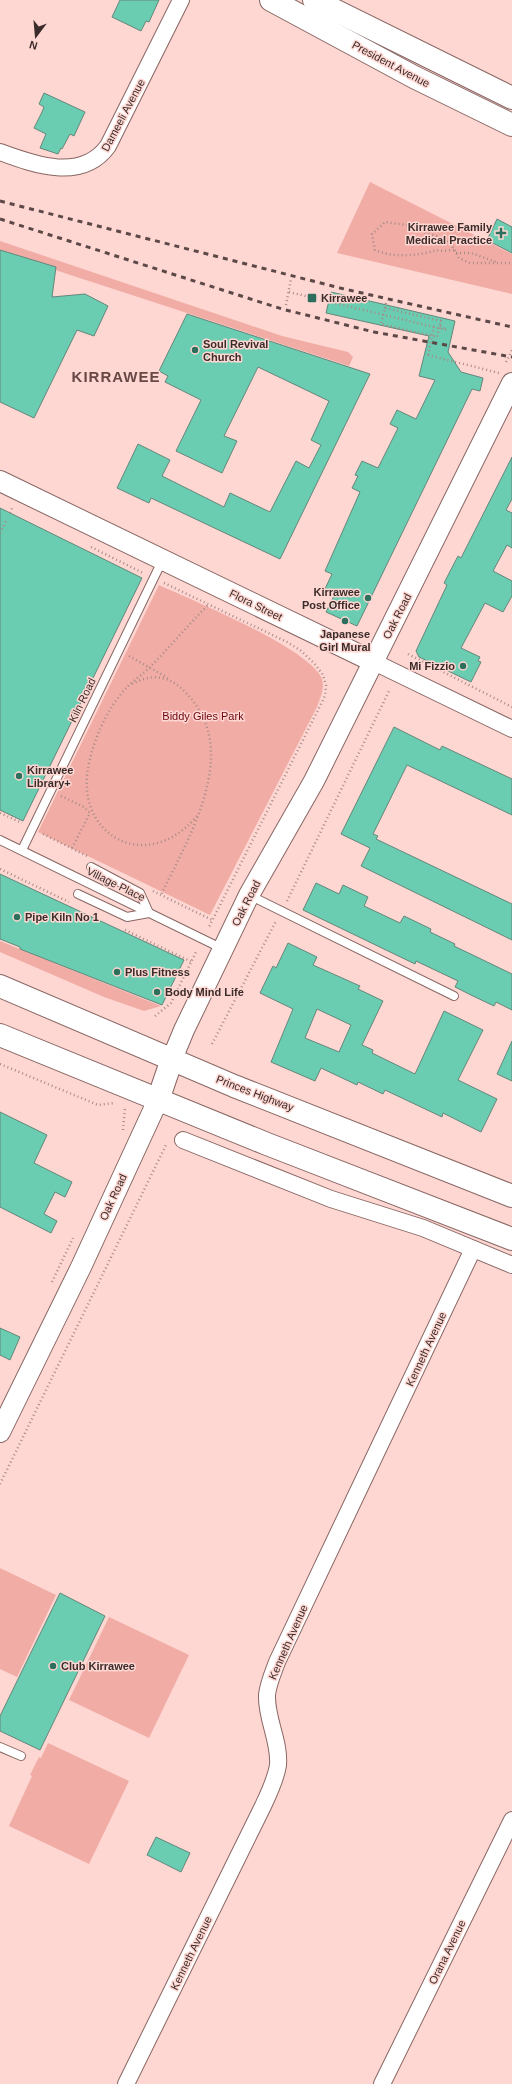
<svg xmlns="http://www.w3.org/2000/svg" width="512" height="2084" font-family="Helvetica,sans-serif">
	<rect width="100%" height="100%" fill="#fed7d2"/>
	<!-- green -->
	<g fill="#f2aca6">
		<path d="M370,182l142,72v40l-175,-41z"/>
		<path d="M0,241l282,95 66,16 5,5 -4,9 -349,-114z"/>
		<path d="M159,585c35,16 147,62 162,92 5,10 -1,21 -4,30l-107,208 -172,-83z"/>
		<path d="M0,941l161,65 -17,5 -40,-14 -104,-45z"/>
		<path d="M0,1568l56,27 -39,82 -17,-8z"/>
		<path d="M109,1617l80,38 -40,83 -80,-38z"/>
		<path d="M48,1743l81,38 -40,83 -80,-38 23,-50 -2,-1 9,-18 2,1z"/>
	</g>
	<!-- building -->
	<g fill="#6accb1" stroke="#63877b" fill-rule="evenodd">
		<path d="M120,0h39l-10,22 -3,-1 -5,10 -29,-14z"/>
		<path d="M44,93l41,19 -11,24 -4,-2 -8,15 -1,-1 -3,6 -18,-6 6,-14 -12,-6 8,-16 2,-5 -5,-3z"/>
		<path d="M497,219l15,8v26l-25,-13z"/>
		<path d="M0,250l56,17 -4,30 33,-3 23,12 -14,30 -17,-6 -43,88 -34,-16z"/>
		<path d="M331,292l124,29 -7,31 13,20 22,6 -3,13 -8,-2 -115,237 -31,-14 8,-16 -10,-5 8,-17 -7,-3 35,-79 -8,-4 6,-12 -3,-1 7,-14 16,7 20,-40 -8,-4 7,-14 19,9 19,-39 -16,-4 10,-40 -103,-23z"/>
		<path d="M187,314l183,60 -90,185 -129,-61 -2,5 -32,-15 21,-44 32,16 -8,16 62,31 6,-14 40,19 26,-51 13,7 12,-23 -10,-5 18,-39 -71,-34 -34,69 13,5 -15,32 -46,-22 25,-51 -36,-18 3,-6 -9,-5z"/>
		<path d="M512,457v42l-6,11 6,3v35l-5,-3 -14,26 19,10v15l-9,16 -18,-9 -24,45 19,9 -2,4 3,1 -10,20 -52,-25 -3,-6 31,-66 -3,-2 14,-27 3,2z"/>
		<path d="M0,508l142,70 -119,243 -23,-11z"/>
		<path d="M394,727l46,23 2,-4 70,33v36l-105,-50 -34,69 5,2 -2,3 136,65v36l-151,-74 9,-18 -29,-14z"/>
		<path d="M0,874l184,86 -22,45 -142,-56v-2l-20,-8z"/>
		<path d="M316,883l23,11 4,-9 25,12 -4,9 36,17 4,-7 27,13 -1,3 25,12 -1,2 58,28v36l-16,-8 -2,4 -21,-10 -18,-9 3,-6 -42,-20 -1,3 -112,-54z"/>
		<path d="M288,943l29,14 -4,8 47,21 -2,3 25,12 -21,44 11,5 -1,3 43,21 29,-63 39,19 -25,50 39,19 -16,33 -38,-19 -1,4 -57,-27 -2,4 -25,-12 -1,3 -36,-17 -6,13 -44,-19 22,-53 -33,-16 13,-27 3,2zM317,1009l34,16 -12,27 -34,-14z"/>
		<path d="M512,1041v40l-15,-7z"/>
		<path d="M0,1112l47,23 -13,28 38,19 -7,15 -10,-5 -11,22 13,7 -6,12 -51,-26z"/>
		<path d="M0,1328l20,9 -10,23 -10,-5z"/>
		<path d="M60,1593l45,23 -65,134 -40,-19v-15z"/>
		<path d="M156,1837l34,16 -9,19 -34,-17z"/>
	</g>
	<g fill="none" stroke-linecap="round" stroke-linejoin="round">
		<!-- service casing -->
		<g stroke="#886663" stroke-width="10">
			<g id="service">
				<path d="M0,840l223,109"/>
				<path d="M22,850l141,-291"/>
				<path d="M78,894l49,23 22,-4 -9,-20 -49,-26"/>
				<path d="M249,895l205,101"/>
				<path d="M0,1747l21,9"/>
			</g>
		</g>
		<!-- minor casing -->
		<g stroke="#886663" stroke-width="18">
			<g id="minor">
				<path d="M0,152c35,13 82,30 108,-6l73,-146"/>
				<path d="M374,662l138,67"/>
				<path d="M183,1140l148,59 92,29 89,37"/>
				<path d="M126,2084l137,-278c6,-13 13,-27 15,-41 2,-24 -12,-46 -11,-70 1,-11 6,-22 10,-33l196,-413"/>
				<path d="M382,2084l130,-264"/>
			</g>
		</g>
		<!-- tertiary casing -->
		<g stroke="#886663" stroke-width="22">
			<g id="tertiary">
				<path d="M0,481l374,181"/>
				<path d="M172,1059l12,-29 65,-135 65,-114 198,-398"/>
				<path d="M0,1432l81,-165 77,-167"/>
			</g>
		</g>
		<!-- secondary casing -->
		<g stroke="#886663" stroke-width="24">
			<g id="secondary">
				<path d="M271,0l143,77 98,48"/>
				<path d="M314,0l198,98"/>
			</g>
		</g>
		<!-- trunk casing -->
		<g stroke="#886663" stroke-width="24">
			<g id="trunk">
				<path d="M0,986l234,100 278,110"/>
				<path d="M0,1035l267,109 245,95"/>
				<path d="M158,1100l14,-41"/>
			</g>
		</g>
		<!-- path -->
		<g stroke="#a78b87" stroke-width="2.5" stroke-dasharray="1 3" stroke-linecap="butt">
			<path d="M454,250l-14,1 -3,-1c-19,6 -44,8 -62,0l-3,-16 13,-12 29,4 10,6 12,4 15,8 8,14 11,5h42"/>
			<path d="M456,253h15l25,9"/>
			<path d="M289,292l145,35"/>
			<path d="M286,305l5,-26"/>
			<path d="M385,308l1,-5"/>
			<path d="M441,321l-56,-13 -4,16 56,13 5,-20"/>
			<path d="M440,326l7,4"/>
			<path d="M428,355l71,18"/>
			<path d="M10,513l2,-5"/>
			<path d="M0,533l7,-14"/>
			<path d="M91,547l52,26"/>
			<path d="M164,583l123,59 13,8 14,13 9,12 3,10 -1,11 -117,233"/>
			<path d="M408,654l104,53"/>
			<path d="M129,656l39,22"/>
			<path d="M132,684c18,-10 35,-9 50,5 63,58 8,145 -21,206"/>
			<path d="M61,796l23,11 6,6"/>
			<path d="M0,813l22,10"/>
			<path d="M197,816c-51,61 -127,18 -107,-57 6,-25 19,-53 37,-72 7,-7 16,-13 23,-20 20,-20 38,-42 58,-62"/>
			<path d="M43,834l44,22"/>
			<path d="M72,848l18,-35"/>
			<path d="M0,869l69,33"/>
			<path d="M153,891l61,30"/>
			<path d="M287,901l102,-210"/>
			<path d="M125,930l67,32"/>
			<path d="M155,1016l16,-13 26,-53"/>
			<path d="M212,1044l64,-123"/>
			<path d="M0,1064l98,41 17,-2"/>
			<path d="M123,1130l2,-23"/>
			<path d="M52,1282l21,-44"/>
			<path d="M0,1484l167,-341"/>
		</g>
		<!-- service -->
		<use href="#service" stroke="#fff" stroke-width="8"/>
		<!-- minor -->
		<use href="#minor" stroke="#fff" stroke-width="16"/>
		<!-- tertiary -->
		<use href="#tertiary" stroke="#fff" stroke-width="20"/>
		<!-- secondary -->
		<use href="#secondary" stroke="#fff" stroke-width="22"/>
		<!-- trunk -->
		<use href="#trunk" stroke="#fff" stroke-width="22"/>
		<!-- rail -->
		<g stroke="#5c4947" stroke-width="3" stroke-dasharray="5 5" stroke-linecap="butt">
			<path d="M0,201l340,87 172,39"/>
			<path d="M0,219l282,90 92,23 138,25"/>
		</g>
		<!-- path-bridge -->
		<g stroke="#a78b87" stroke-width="2.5" stroke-dasharray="1 3" stroke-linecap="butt">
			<path d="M428,355l6,-28 13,3"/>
			<path d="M506,362l6,-12"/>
		</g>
	</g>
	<!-- markers -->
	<g fill="#2d6e5d" stroke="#fed7d2" stroke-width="1.5">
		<path d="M499 227h4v4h4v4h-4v4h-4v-4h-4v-4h4z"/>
		<rect x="307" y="293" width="10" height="10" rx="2"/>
		<circle cx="195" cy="350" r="4"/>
		<circle cx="368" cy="598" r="4"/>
		<circle cx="345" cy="621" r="4"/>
		<circle cx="463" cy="666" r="4"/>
		<circle cx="19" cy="776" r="4"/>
		<circle cx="17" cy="917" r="4"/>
		<circle cx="117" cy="972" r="4"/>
		<circle cx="157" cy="992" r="4"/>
		<circle cx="53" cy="1666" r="4"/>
	</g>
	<g text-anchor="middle" stroke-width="3" stroke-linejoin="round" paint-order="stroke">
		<!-- street labels -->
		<g font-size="11" fill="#3a2c2a" stroke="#fed7d2">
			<text transform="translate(391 64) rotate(28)" y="4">President Avenue</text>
			<text transform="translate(123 115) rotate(-62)" y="4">Dameeli Avenue</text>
			<text transform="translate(256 605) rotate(26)" y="4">Flora Street</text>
			<text transform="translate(397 616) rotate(-63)" y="4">Oak Road</text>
			<text transform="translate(82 700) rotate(-64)" y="4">Kiln Road</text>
			<text transform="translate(116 884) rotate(26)" y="4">Village Place</text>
			<text transform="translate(246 903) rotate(-63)" y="4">Oak Road</text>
			<text transform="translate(255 1093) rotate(21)" y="4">Princes Highway</text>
			<text transform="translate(113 1197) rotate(-65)" y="4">Oak Road</text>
			<text transform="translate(426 1349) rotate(-65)" y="4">Kenneth Avenue</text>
			<text transform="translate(288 1642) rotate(-66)" y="4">Kenneth Avenue</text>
			<text transform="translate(447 1952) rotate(-64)" y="4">Orana Avenue</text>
			<text transform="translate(191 1953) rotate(-64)" y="4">Kenneth Avenue</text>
		</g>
		<!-- poi labels -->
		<g font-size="11" font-weight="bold" fill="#3a2c2a" stroke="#fed7d2" text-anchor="start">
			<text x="492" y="231" text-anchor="end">Kirrawee Family<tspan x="492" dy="13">Medical Practice</tspan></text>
			<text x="321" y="302">Kirrawee</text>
			<text x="203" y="348">Soul Revival<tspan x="203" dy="13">Church</tspan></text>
			<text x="360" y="596" text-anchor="end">Kirrawee<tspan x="360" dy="13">Post Office</tspan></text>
			<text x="345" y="638" text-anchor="middle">Japanese<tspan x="345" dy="13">Girl Mural</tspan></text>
			<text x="455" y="670" text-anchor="end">Mi Fizzio</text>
			<text x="27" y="774">Kirrawee<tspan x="27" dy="13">Library+</tspan></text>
			<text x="25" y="921">Pipe Kiln No 1</text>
			<text x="125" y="976">Plus Fitness</text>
			<text x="165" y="996">Body Mind Life</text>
			<text x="61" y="1670">Club Kirrawee</text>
		</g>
		<!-- park labels -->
		<g font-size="11" fill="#6c0710" stroke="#fed7d2">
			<text x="203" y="720">Biddy Giles Park</text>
		</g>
		<!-- district labels -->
		<g font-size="15" font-weight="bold" letter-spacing="1" fill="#674845" stroke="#fed7d2">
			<text x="116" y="382">KIRRAWEE</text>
		</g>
	</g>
	<!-- north arrow -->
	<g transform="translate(36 36) rotate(196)" stroke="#fed7d2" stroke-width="3" paint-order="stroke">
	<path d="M0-3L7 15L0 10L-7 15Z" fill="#3a2c2a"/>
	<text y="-6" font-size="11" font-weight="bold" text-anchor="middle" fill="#3a2c2a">N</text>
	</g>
</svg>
